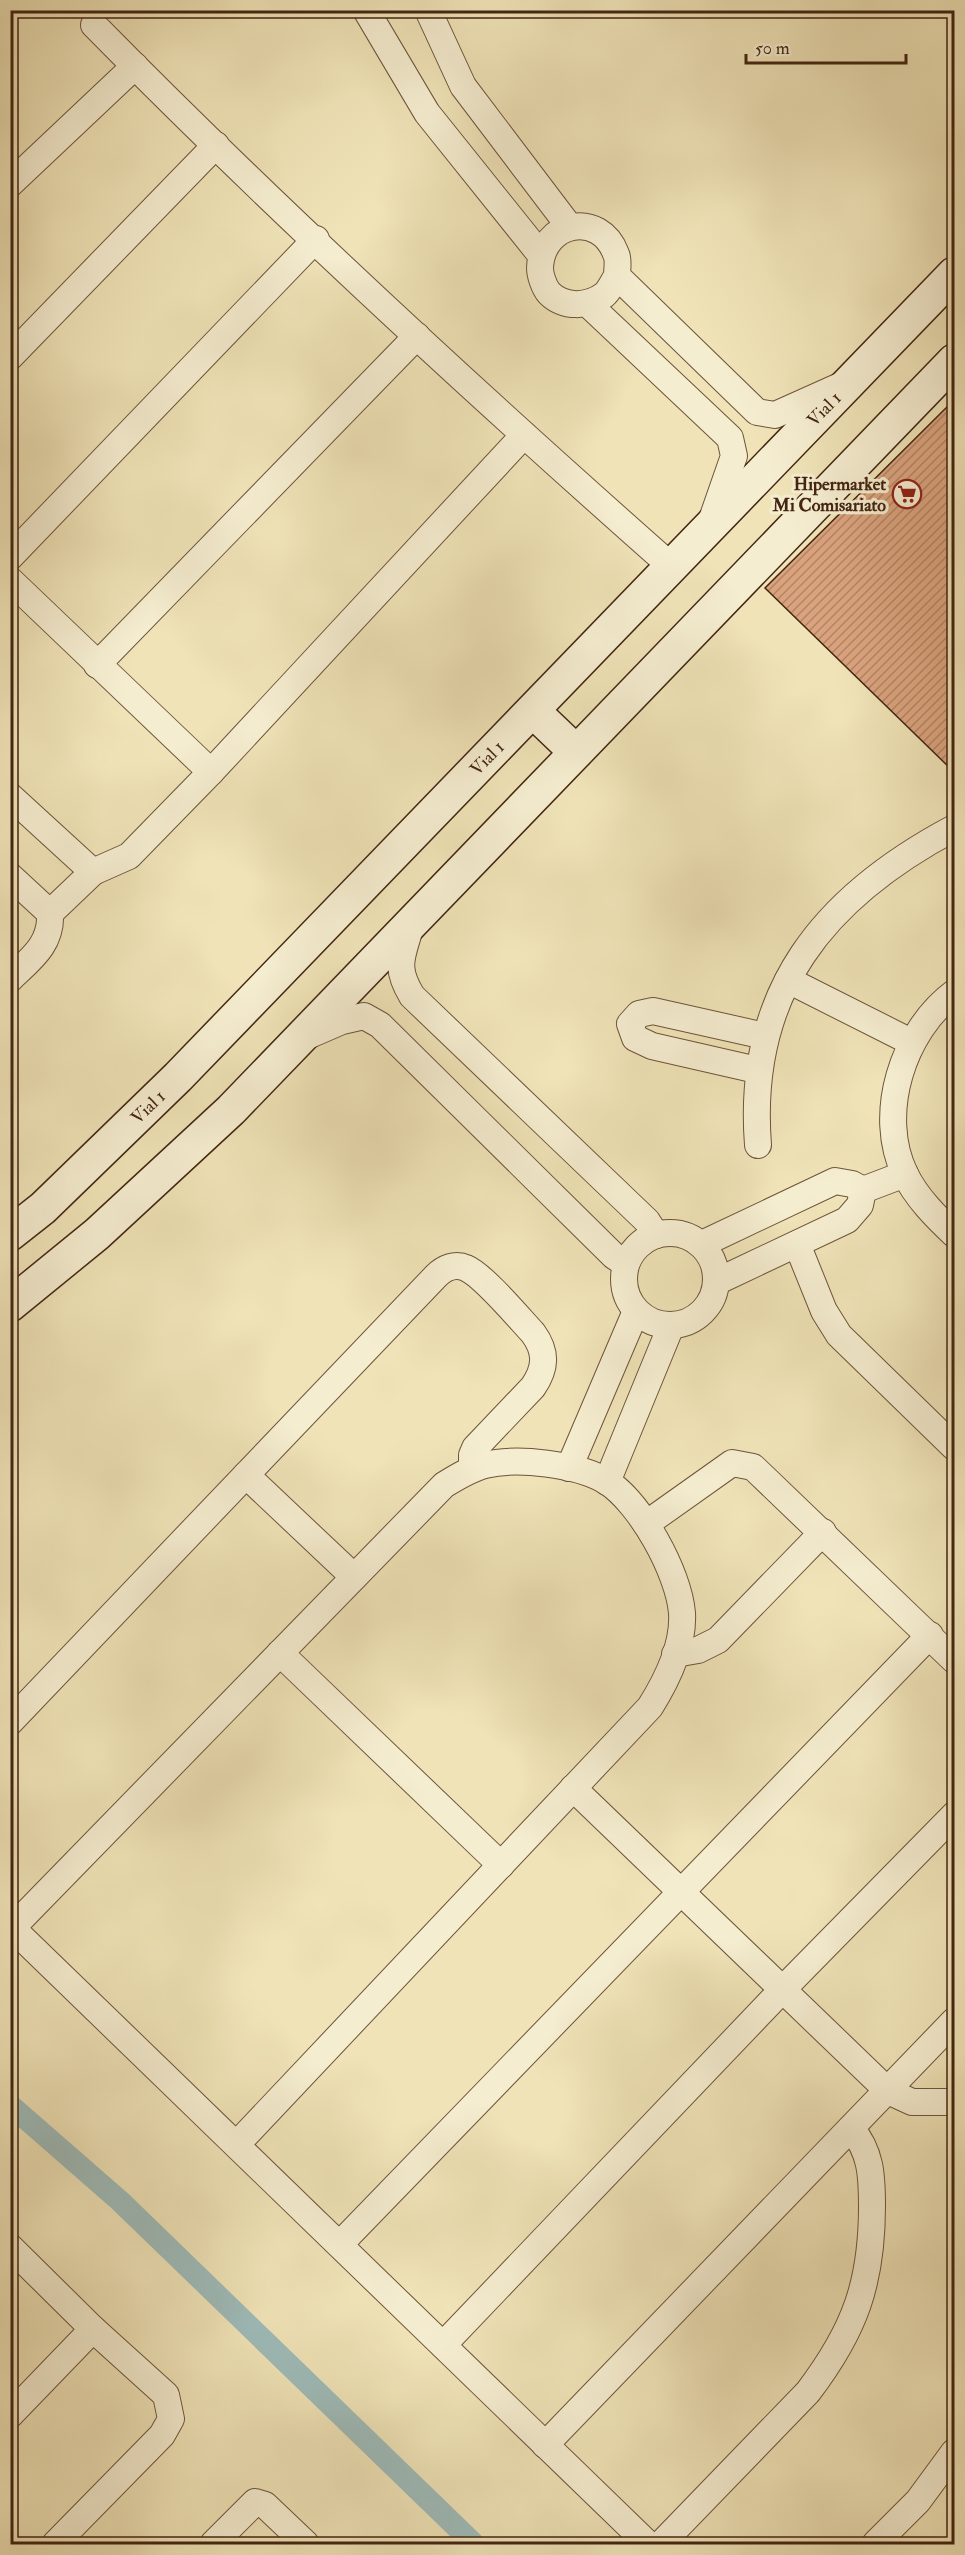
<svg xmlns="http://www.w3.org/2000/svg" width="965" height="2555" font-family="'IM FELL Double Pica',serif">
	<defs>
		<pattern id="building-hatch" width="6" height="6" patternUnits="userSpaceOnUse" patternTransform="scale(1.5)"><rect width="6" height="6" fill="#daa37e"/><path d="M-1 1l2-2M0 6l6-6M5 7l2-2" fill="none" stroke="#b28566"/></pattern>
	</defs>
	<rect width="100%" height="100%" fill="#efe3b7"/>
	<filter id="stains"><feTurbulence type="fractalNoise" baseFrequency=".00333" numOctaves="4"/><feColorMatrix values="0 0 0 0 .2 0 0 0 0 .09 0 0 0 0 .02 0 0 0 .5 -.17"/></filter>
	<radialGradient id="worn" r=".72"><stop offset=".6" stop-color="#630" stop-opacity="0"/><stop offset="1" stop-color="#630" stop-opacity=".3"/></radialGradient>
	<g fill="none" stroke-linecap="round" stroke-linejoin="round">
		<!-- canal -->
		<path stroke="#9ebbb9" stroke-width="22" d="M10,2105l110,96 354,343"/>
	</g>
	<!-- building -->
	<path fill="url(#building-hatch)" stroke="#432512" stroke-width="1.5" d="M954,400v372l-189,-184z"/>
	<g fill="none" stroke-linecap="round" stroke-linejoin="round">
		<!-- street casing -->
		<g stroke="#6e543b" stroke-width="28">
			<g id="street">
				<path d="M366,10l61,103 113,141"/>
				<path d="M428,10l35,76 106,140"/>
				<path d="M94,25c185,188 380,367 578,542"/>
				<path d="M10,184l125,-118"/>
				<path d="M617,276c-4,6 -8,15 -13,19 -16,12 -40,13 -55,-2 -5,-6 -9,-18 -9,-25 2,-47 60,-58 76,-14 3,6 1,15 1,22l140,136 18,3 67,-30"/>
				<path d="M588,304l142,134 4,18 -23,66"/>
				<path d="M10,357l206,-212"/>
				<path d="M10,557l306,-318"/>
				<path d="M10,580l201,192"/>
				<path d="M97,665l320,-329"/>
				<path d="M10,796l83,76"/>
				<path d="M10,876l40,37"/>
				<path d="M411,925c-9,32 -17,41 1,71l235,225 9,14"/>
				<path d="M10,979c21,-20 42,-35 40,-66l43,-41 36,-16 82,-84 313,-337"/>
				<path d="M788,980l123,62"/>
				<path d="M954,993c-51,38 -78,121 -49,181 11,23 31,43 49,60"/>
				<path d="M305,1037l37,-16 22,-5 16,9 234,231 12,8"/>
				<path d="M757,1070l-105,-24 -17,-8 -5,-14 9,-10 14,-3 112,25"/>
				<path d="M758,1145c-12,-154 66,-248 196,-317"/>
				<path d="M863,1190l42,-16"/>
				<circle cx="670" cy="1279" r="46"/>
				<path d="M702,1244l133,-63 17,3 11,6"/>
				<path d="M797,1244l27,67 15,24 115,112"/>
				<path d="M718,1281l129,-61 13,-15 3,-15"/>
				<path d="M569,1468l67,-157"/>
				<path d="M246,1475l108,102"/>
				<path d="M607,1482l64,-156"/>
				<path d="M646,1524l86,-61 21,4 201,193"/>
				<path d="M280,1653l221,212"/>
				<path d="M675,1654l23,-4 20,-10 105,-108"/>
				<path d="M10,1722l426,-446c8,-8 19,-13 30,-8 17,7 53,50 67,65 14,19 13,35 0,54l-58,61 -3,7v14"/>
				<path d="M573,1788l315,303 24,11h42"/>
				<path d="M10,1926l638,618"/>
				<path d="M12,1928l432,-443c13,-8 26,-16 41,-20 32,-8 92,-1 121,16 34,21 73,92 76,132 2,33 -15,67 -32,94l-413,437"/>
				<path d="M340,2244l590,-609"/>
				<path d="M10,2247l83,82 73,66 5,24 -9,16 -107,109"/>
				<path d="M443,2345l340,-356 171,-174"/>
				<path d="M10,2415l83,-86"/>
				<path d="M545,2445l409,-424"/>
				<path d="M213,2544l42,-42 10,3 41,39"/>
				<path d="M661,2544l147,-152c47,-62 64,-109 64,-186 0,-31 -1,-54 -21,-78"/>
				<path d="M875,2544l43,-43 36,-49"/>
			</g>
		</g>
		<!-- secondary casing -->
		<g stroke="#432512" stroke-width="36">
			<g id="secondary">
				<path d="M533,711l43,41"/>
				<path d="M10,1234l33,-26 135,-131 776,-803"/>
				<path d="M10,1305l87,-71 134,-124 723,-749"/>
			</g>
		</g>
		<!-- street -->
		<use href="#street" stroke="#f5edd0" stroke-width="26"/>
		<!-- secondary -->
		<use href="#secondary" stroke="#f5edd0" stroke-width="33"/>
	</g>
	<!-- icons -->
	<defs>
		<g id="supermarket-ring" transform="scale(1.5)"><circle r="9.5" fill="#f5edd0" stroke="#8f2418" stroke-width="1.5"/><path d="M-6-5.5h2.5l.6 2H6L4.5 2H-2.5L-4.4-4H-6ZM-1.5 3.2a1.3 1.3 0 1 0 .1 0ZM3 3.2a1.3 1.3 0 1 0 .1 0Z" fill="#8f2418"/></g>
	</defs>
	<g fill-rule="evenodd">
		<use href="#supermarket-ring" x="907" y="494"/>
	</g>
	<g text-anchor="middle" stroke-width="6" stroke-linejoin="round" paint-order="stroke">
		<!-- street labels -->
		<g font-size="18" fill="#432512" stroke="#f5edd0">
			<text transform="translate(824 409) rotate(-46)" y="6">Vial 1</text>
			<text transform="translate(487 758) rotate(-46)" y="6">Vial 1</text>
			<text transform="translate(148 1107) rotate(-44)" y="6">Vial 1</text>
		</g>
		<!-- poi labels -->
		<g font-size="18" font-weight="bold" fill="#432512" stroke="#f5edd0" text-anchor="end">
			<text x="886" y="490">Hipermarket<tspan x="886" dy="21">Mi Comisariato</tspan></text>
		</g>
	</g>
	<!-- margin -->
	<rect width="965" height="2555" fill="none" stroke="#efe3b7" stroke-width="36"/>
	<rect x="12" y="12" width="941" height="2531" fill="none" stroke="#432512" stroke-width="3"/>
	<rect x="18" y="18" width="929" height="2519" fill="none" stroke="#432512" stroke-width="1.5"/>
	<!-- scale -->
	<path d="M746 54v9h160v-9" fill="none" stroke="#432512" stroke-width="3"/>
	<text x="755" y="54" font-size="18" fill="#432512" stroke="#f5edd0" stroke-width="4.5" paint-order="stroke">50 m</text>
	<rect width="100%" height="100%" filter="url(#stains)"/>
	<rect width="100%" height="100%" fill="url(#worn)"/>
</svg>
